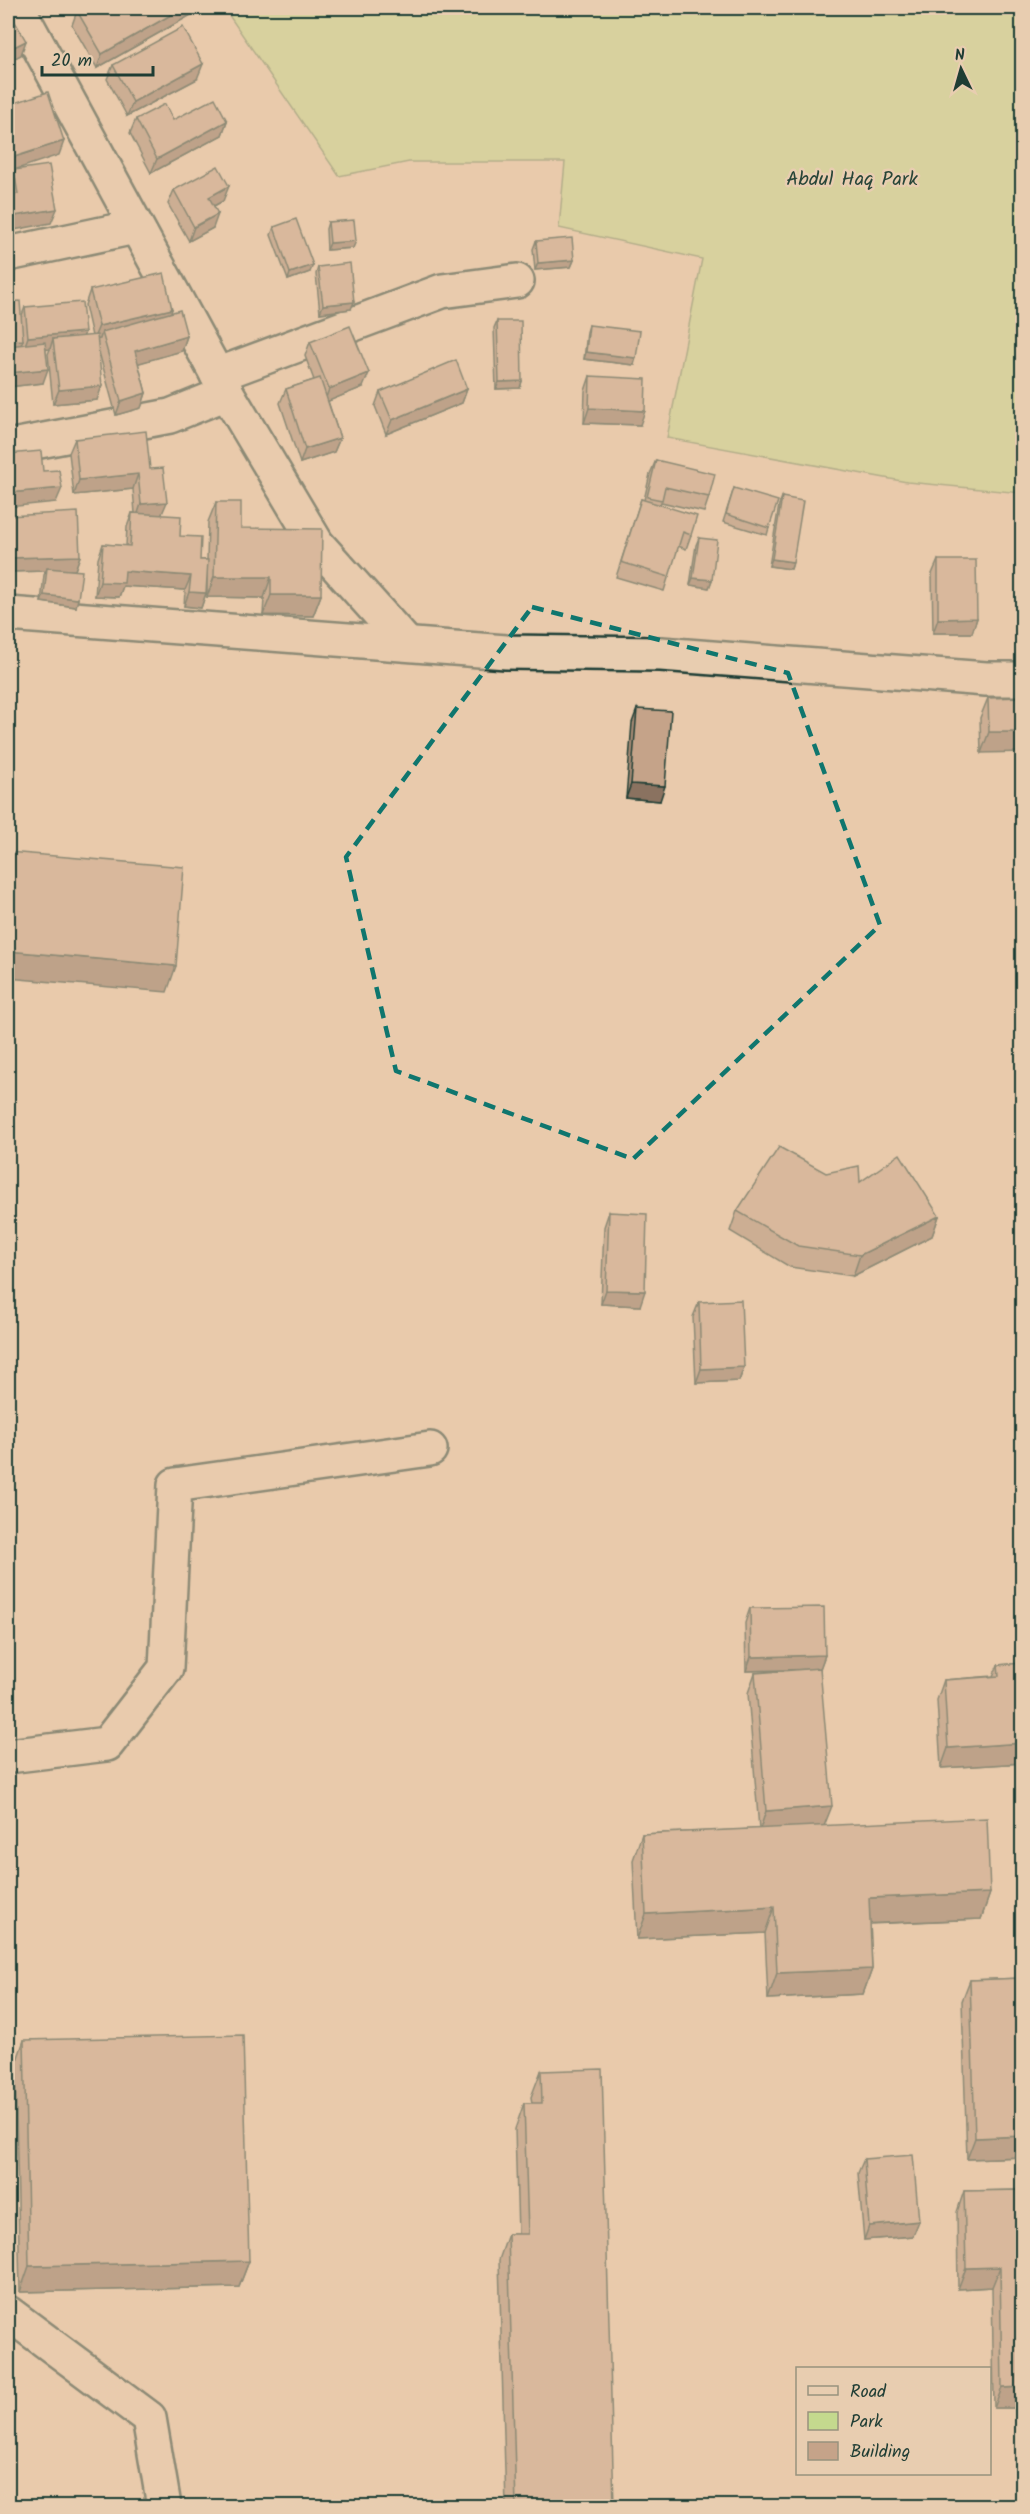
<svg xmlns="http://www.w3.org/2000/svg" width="1030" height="2514" font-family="Kalam,sans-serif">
	<rect width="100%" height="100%" fill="#e9caac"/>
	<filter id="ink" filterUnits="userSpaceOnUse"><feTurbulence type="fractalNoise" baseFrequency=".0167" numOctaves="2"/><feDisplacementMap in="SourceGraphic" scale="12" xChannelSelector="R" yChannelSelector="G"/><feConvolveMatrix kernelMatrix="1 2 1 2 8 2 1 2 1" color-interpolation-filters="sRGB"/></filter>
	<g filter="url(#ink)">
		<!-- green -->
		<path fill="#c4d98e" stroke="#728b61" stroke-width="1.5" d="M224,8h798v485l-115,-11 -240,-44 35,-179 -143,-31 6,-66h-156l-70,14z"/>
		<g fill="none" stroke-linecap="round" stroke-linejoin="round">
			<!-- minor casing -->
			<g stroke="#1f3d34" stroke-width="38">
				<g id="minor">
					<path d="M18,8l209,385 90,151 89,99"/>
					<path d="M8,254l127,-27"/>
					<path d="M217,375l225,-84 75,-10"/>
					<path d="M8,447l162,-31 57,-23"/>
					<path d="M8,614l498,38 155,2 325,25h36"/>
					<path d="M8,1756l99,-12 59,-76 9,-183 255,-36"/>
					<path d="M8,2313l141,105 15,88"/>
				</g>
			</g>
			<!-- minor -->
			<use href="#minor" stroke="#e8cdb0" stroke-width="33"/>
		</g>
		<!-- wall -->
		<g fill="#a98c76" stroke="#1f3d34" stroke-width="1.5">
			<path d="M77,11h121l-101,57 -25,-43z"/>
			<path d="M113,65l84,14 -70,37 -20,-37z"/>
			<path d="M136,119l37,1 54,1 -5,14 -71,38 -21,-40z"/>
			<path d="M14,170l37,53 -40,-28 -2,-10z"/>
			<path d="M174,190l49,11 -9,5 -1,22 -24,13 -21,-37z"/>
			<path d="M328,222l25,26 -26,2 -1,-21z"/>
			<path d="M274,227l36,45 -22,8 -17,-45z"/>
			<path d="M536,241l38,19 -3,7 -36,3 -2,-21z"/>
			<path d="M318,267l33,42 -31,4 -4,-39z"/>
			<path d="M90,290l82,19 -2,4 17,23 -5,15 -44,12 8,30 -5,15 -25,7 -17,-63 -2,48 -44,4 -5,-50 2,-5h-4l-3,34 -35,4v-85l13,16 4,-11 60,25 -2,5 9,-1 -7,-31z"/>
			<path d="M497,321l25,60 -2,7 -24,1 -2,-61z"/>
			<path d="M589,325l45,40 -50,-6 3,-27z"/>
			<path d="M310,342l53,45 -35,14 12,37 -6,14 -34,11 -20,-60 6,-14 28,-9 -9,-24z"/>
			<path d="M590,376l50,49 -56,-2 1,-32z"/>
			<path d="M467,389l-5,14 -76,31 -11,-28 5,-14z"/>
			<path d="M75,439l75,30 12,46 38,45h7l1,-38 8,-20 25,26 80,67 -8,21 -50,-1 1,-17 -57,-1v-24l-1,20 -5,15 -17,-2 1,-16 -62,-4 -4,11 -24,-1 3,-37 5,-15 23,2 1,-19 5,-14h3l-2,-24 -59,6 -5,-42z"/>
			<path d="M656,460l53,37 -5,15 -43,-10 -1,3 31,30 -5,14 -8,-3 -14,45 -48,-14 25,-78 3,1 6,-26z"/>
			<path d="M734,488l35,40 -2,7 -44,-13z"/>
			<path d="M782,497l11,65 -2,7 -22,-3 10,-61z"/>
			<path d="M8,516l72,40 -5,14h-5l6,37 -35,-5 3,-27 2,-4 -38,1z"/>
			<path d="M699,538l13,42 -3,8 -19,-3 6,-40z"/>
			<path d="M938,560l39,58 -5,15h-39l-1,-59z"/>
			<path d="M1023,697l-42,56 -1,-35 8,-20z"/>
			<path d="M637,709l23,92 -34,-3 6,-75z"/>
			<path d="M826,1173l34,9 79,34 -7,20 -79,40 -63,-9 -60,-36 7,-20z"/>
			<path d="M609,1212l31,94 -39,-2 3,-77z"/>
			<path d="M699,1302l45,65 -5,14 -43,2 -3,-66z"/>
			<path d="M750,1608l75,47 -5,13 4,158 166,67 -9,26 -111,5 2,45 -9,25 -95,5 -3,-66 -128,6 -4,-79 9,-26 117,-5 -11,-136 7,-20 36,-3 -45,1 -1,-48z"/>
			<path d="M1023,1663v100l-82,5 -4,-68 7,-20 49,-4 5,-11z"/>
			<path d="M1023,1978v179l-56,2 -5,-158 8,-21z"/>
			<path d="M24,2040l225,221 -10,26 -219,5 -5,-226z"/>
			<path d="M541,2071l73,435h-108l-7,-246 9,-26h10l-3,-105 9,-26h8l-1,-6z"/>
			<path d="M864,2159l49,77 -49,4 -6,-67z"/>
			<path d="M1023,2190v218h-29l-2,-121 -34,2 -1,-77 7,-21z"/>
		</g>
		<!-- shaded-wall -->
		<g fill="#8a7260" stroke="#1f3d34" stroke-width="1.5">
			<path d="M183,8h16l-1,3 -101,57 5,-14z"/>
			<path d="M26,41l-5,14 -13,7v-12z"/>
			<path d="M203,64l-6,15 -70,37 6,-14z"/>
			<path d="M227,121l-5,14 -71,38 6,-14z"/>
			<path d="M64,141l-5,14 -51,17v-13z"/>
			<path d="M229,186l-6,15 -19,10 5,-14z"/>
			<path d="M57,209l-6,14 -43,8v-14z"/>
			<path d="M218,214l-5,14 -24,13 5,-14z"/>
			<path d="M356,241l-3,7 -26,2 3,-7z"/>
			<path d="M574,260l-3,7 -36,3 3,-7z"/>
			<path d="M313,265l-3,7 -22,8 2,-7z"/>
			<path d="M354,302l-3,7 -31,4 3,-8z"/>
			<path d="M172,309l-5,15 -65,8 -2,7 -7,1 6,-14z"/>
			<path d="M85,332l-5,14 -27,-7 -3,10 -27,2 5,-14z"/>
			<path d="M187,336l-5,15 -53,15 6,-15z"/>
			<path d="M23,340l-6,14 -9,1v-14z"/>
			<path d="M586,352l50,6 -2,7 -50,-6z"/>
			<path d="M48,369l-5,14 -35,4v-14z"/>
			<path d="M369,373l-6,14 -39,16 5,-14z"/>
			<path d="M522,381l-2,7 -24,1 3,-7z"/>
			<path d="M102,386l-5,14 -44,4 6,-14z"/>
			<path d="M467,389l-5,14 -76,31 6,-14z"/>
			<path d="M146,393l-5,15 -25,7 5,-14z"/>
			<path d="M589,408l56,3 -5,14 -56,-2z"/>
			<path d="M340,438l-6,14 -34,11 5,-14z"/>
			<path d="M138,474l-5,15 -59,6 5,-15z"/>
			<path d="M62,488l-6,14 -48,5v-14z"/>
			<path d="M167,502l-6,14 -25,3 5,-15z"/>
			<path d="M80,556l-5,14 -28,1v-3l-1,3 -38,1v-14z"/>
			<path d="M772,559l21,3 -2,7 -22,-3z"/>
			<path d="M125,571l66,5 -6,14 -62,-4 -4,11 -24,-1 5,-14z"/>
			<path d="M214,577h57l-7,21 -57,-1z"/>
			<path d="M693,578l19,2 -3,8 -19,-3z"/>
			<path d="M189,592l17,1 -5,15 -17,-2z"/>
			<path d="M44,595l34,4 -2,8 -35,-5z"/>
			<path d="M271,595h50l-8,21 -50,-1z"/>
			<path d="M977,618l-5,15h-39l5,-14z"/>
			<path d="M989,732h34v20l-42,1z"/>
			<path d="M631,784l34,2 -5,15 -34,-3z"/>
			<path d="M8,951l168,15 -9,26 -159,-14z"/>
			<path d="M939,1216l-7,20 -79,40 7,-21z"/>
			<path d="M606,1290l39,1 -5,15 -39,-2z"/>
			<path d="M744,1367l-5,14 -43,2 5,-14z"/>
			<path d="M825,1655l-5,14 -74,2 5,-14z"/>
			<path d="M1023,1743v20l-82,5 7,-20z"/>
			<path d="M832,1806l-8,20 -65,6 7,-21z"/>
			<path d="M990,1893l-9,26 -121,5 9,-26z"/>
			<path d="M774,1907l-9,26 -128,6 9,-25z"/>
			<path d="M872,1969l-9,25 -95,5 9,-26z"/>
			<path d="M1023,2136v21l-56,2 8,-21z"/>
			<path d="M919,2221l-6,15 -49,4 5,-14z"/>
			<path d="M249,2261l-10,26 -219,5 9,-26z"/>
			<path d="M1000,2267l-8,20 -34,2 8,-21z"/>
			<path d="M1023,2387v21h-29l8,-20z"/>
		</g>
		<!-- building -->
		<g fill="#c5a389" stroke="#1f3d34" stroke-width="1.5">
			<path d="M83,8h100l-81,46 -25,-43z"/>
			<path d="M10,13l16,28 -18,9v-35z"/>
			<path d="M183,27l20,37 -70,38 -20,-37z"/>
			<path d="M48,92l16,49 -56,18v-54z"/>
			<path d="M215,98l12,23 -70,38 -21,-40 29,-15 8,16z"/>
			<path d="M49,165l8,44 -49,8v-21l10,-2 -4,-24z"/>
			<path d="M218,166l11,20 -20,11 9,17 -24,13 -20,-37z"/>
			<path d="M296,219l17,46 -23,8 -16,-46z"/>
			<path d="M354,220l2,21 -26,2 -2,-21z"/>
			<path d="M572,238l2,22 -36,3 -2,-22z"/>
			<path d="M350,263l4,39 -31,3 -5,-38z"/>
			<path d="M164,273l8,36 -73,17 -9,-36z"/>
			<path d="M20,301l3,39 -15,1v-39z"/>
			<path d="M82,302l3,30 -57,5 -3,-30z"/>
			<path d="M180,310l7,26 -52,15 11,42 -25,8 -19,-69z"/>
			<path d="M497,321h24l1,60 -23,1z"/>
			<path d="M589,325l51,6 -4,27 -50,-6z"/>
			<path d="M350,326l19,47 -40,16 -19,-47z"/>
			<path d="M97,335l5,51 -43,4 -6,-51z"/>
			<path d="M45,342l3,27 -40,4v-27z"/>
			<path d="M456,360l11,29 -75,31 -12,-28z"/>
			<path d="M590,376l56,3 -1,32 -56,-3z"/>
			<path d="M320,378l20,60 -35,11 -19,-60z"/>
			<path d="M146,431l4,38 13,-1 4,34 -26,2 -3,-30 -59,6 -4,-41z"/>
			<path d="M41,451l2,20 16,-1 3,18 -54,5v-39z"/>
			<path d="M656,460l59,14 -6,23 -44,-10 -3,13 -15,-3z"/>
			<path d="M734,488l44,13 -9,27 -43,-14z"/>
			<path d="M782,497l21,4 -10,61 -21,-3z"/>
			<path d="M641,499l56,17 -6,19 -8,-3 -14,45 -48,-15z"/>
			<path d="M216,502h25v26l81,1 -1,66h-50v-18h-57z"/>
			<path d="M78,512l2,44 -72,2v-42z"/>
			<path d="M132,513l49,3 -1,20 21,1 -1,23h8l-2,33 -17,-1 2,-16 -66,-5 -1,12 -24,-1 3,-38 27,2z"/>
			<path d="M699,538l18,2 -5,40 -19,-2z"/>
			<path d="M938,560h38l1,58 -39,1z"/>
			<path d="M47,568l35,3 -4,28 -34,-4z"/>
			<path d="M1023,697v35h-34l-1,-34z"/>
			<path d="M637,709l34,2 -6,75 -34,-2z"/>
			<path d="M8,852l176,15 -8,99 -168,-15z"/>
			<path d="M779,1147l47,26 33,-7 1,16 40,-28 39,62 -79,39 -62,-9 -61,-35z"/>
			<path d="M609,1212l38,2 -2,77 -39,-1z"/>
			<path d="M741,1300l3,67 -43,2 -2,-67z"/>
			<path d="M824,1607l1,48 -74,2 -1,-49z"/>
			<path d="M1023,1663v80l-75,5 -4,-68 55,-4 -1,-11z"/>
			<path d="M820,1668l12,138 -66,5 -11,-138z"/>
			<path d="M987,1818l3,75 -121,5 3,71 -95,4 -3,-66 -128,7 -4,-80z"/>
			<path d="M1023,1978v158l-48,2 -5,-158z"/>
			<path d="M243,2035l6,226 -220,5 -5,-226z"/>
			<path d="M602,2069l12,437h-98l-8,-272h20l-4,-131h18l-1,-32z"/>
			<path d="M913,2155l6,66 -50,5 -5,-67z"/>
			<path d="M1023,2190v197l-21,1 -2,-121 -34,1 -2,-77z"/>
		</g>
	</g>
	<!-- marked area -->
	<path d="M0 0H1030V2514H0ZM532,607l256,66 92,252 -247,234 -237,-88 -50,-214z" fill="#e9caac" fill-opacity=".55" fill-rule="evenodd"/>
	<path fill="none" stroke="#0f766e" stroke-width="4.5" stroke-dasharray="12 8" stroke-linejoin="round" d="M532,607l256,66 92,252 -247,234 -237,-88 -50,-214z"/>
	<g text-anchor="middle" stroke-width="5" stroke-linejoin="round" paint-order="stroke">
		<!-- park labels -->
		<g font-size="20" fill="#274538" stroke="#e8cdb0">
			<text x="852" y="185">Abdul Haq Park</text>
		</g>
	</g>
	<!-- margin -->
	<rect width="1030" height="2514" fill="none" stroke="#e8cdb0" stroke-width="30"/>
	<rect x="15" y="15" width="1000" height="2484" fill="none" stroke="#1f3d34" stroke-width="2" filter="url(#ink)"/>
	<!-- legend -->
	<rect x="796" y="2367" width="195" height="108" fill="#e8cdb0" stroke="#98937e" stroke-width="1.5"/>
	<rect x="808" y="2386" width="30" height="9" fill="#e8cdb0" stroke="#98937e" stroke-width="1.5"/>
	<text x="850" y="2397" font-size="18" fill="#1f3d34">Road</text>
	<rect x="808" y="2412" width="30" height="18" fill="#c4d98e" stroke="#98937e" stroke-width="1.5"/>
	<text x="850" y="2427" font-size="18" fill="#1f3d34">Park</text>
	<rect x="808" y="2442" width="30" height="18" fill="#c5a389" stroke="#98937e" stroke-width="1.5"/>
	<text x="850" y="2457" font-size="18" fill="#1f3d34">Building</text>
	<!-- north arrow -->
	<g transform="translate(961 69) rotate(355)" stroke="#e8cdb0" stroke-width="4.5" paint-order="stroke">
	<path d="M0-4.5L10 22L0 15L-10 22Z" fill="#1f3d34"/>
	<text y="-9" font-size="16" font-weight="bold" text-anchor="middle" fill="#1f3d34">N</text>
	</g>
	<!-- scale -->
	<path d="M42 66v9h111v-9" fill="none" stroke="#1f3d34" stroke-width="3"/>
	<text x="51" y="66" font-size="18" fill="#1f3d34" stroke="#e8cdb0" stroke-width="4.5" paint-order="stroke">20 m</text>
</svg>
